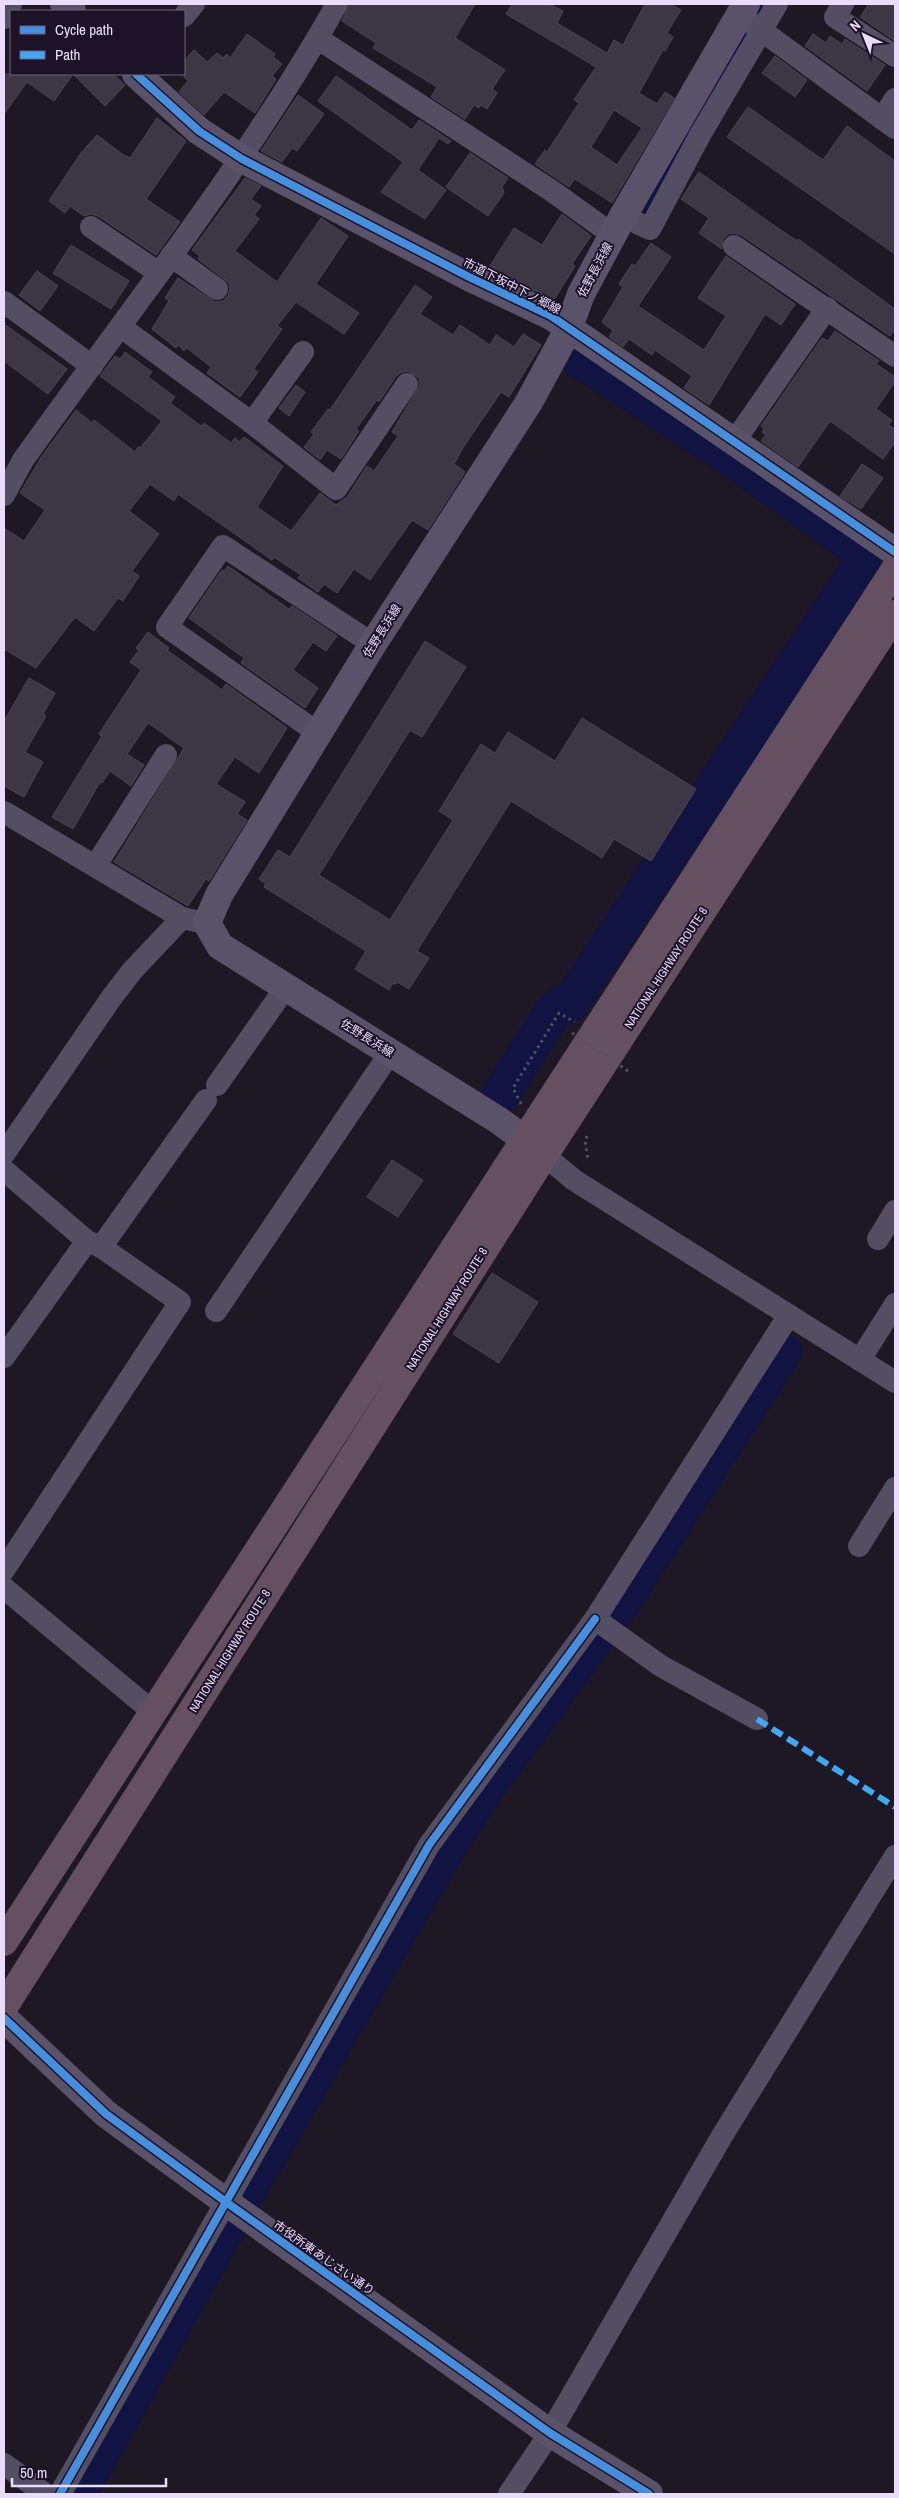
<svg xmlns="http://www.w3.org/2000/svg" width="899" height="2498" font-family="'Archivo Narrow','Noto Sans JP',sans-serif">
	<rect width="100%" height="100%" fill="#1e1824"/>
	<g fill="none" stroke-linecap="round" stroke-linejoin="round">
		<!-- river -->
		<g stroke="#111442" stroke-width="38">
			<path d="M642,214l123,-210"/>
			<path d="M500,1095l55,-86 14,-4 293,-441 -1,-13 -133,-96 -148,-96"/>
			<path d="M78,2494l171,-306 193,-332 40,-63 140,-191 161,-250"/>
		</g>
	</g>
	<!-- building -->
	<g fill="#3d3645" stroke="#4c4456" fill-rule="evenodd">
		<path d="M350,4h125l-20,34 50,32 -13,19 5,4 -10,16 -6,-4 -2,3 -5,-3 -9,14 -34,-22 6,-10 -64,-39 3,-5 -34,-22z"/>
		<path d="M512,4h37l14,7 -6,12 50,30 7,-13 9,5 22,-41h25l11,6 -14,23 6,4 -8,14 -2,-1 -24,43 18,11 8,-12 9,6 -62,105 -37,-24 -6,8 -34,-23 10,-14 2,2 32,-49 -5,-3 22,-33 -90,-53zM614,110l28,18 -25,37 -26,-18z"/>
		<path d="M869,4h26v37l-35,-24z"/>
		<path d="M247,34l28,20 -2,3 9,7 -10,12 4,3 -21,34 -31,-21 -20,23 -25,-23 9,-11 -4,-4v-16l10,-11 13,12 10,-9 6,5 4,-4 3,4z"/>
		<path d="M813,34l13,9 4,-7 12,8 3,-5 40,26 -18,26 -62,-45z"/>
		<path d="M775,56l32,24 -12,17 -33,-24z"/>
		<path d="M4,74h109l12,11 -20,21 -32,-32 -19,27 -27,-19 -23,32z"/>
		<path d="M336,76l76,54 7,-10 32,21 -3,3 -9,-6 -21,32 28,20 -21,29 -44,-27 22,-30 -85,-61z"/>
		<path d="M298,95l26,19 -27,37 -5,-3 -10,14 -21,-11z"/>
		<path d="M748,107l75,53 24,-34 48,35v93l-168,-117z"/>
		<path d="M157,118l29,23 -40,58 34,23 -24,33 -58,-39 -7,-2 -7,2 -14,-10 -5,7 -16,-12 32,-48 16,-18 25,19 8,4z"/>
		<path d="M470,153l38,25 -6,9 2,6 -16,23 -42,-29z"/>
		<path d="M699,172l70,50 28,19 1,-2 97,70v20l-5,7 -149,-101 -7,-2 -6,1 -5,5 -1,10 -23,-16 10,-15 -28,-19z"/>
		<path d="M245,178l16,8 -10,13 10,7 -7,9 5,4 -24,32 42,31 44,-64 27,18 -32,48 43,29 -15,21 -48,-32 -19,24 5,3 -28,40 4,3 -18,25 -33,-24 4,-6 -24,-19 -3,3 -6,-6 -2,3 -24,-19 17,-28 -4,-3 13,-20 37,24 8,-1 5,-5 2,-6 -1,-7 -31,-24 2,-3 -8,-6z"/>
		<path d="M562,214l29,22 -19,28 3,2 -21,34 -42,-20 -22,-14 24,-38 28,17z"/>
		<path d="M651,243l20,14 -33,49 66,44 22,-34 -28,-18 28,-42 69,48 -14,21 -16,-11 -56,91 -25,-17 8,-12 -37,-26 -3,5 -23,-16 -6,8 -14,-10 4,-6 -11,-9 21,-35 -4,-3 13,-20 3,2z"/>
		<path d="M71,245l58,36 -18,28 -58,-36z"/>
		<path d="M37,271l21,15 -18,25 -21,-16z"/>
		<path d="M415,285l17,12 -12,17 33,21 7,-10 30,20 6,-10 18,12 9,-13 18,11 -32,52 -8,-5 -37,54 -10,18 11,8 -37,58 -16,-10 -42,60 -16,-11 -17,24 -13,-9 -6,8 -20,-14 3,-3 -27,-18 -2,3 -94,-66 -4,7 -24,-17 -21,27 30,23 -27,37 7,5 -16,25 -5,-3 -24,33 -19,-14 -39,51 -32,-19v-121l20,13 21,-31 -25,-17 22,-37 34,-46 16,13 2,-3 41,32 3,-5 2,1 22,-27 -62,-45 15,-20 5,3 5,-7 27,20 -4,5 27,20 -5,6 31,23 3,-3 27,20 4,-5 5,4 4,-5 39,29 -26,41 34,24 29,-38 16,12 11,-8 20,-31 7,5 24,-35 -6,-4 28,-47 -1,-7 -11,-7 -6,1 -6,4 -17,26 -2,-2 -21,29 3,2 -18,28 -14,-9 -7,10 -16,-13 10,-13 -3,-2 17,-23 2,1z"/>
		<path d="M4,324l63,45 -19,25 -44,-33z"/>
		<path d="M835,331l44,30 -3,3 19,13v5l-19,27 16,11 -4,5 7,4v13l-12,17 -53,-38 -32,46 -37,-26 5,-6 -4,-3 2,-4 -3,-2 61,-88 6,3z"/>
		<path d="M296,385l9,7 -16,24 -10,-8z"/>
		<path d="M862,464l21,14 -22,31 -21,-13z"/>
		<path d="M228,566l61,43 3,-3 45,30 -11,15 -13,-9 -20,28 25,18 -13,20 -64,-45 3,-5 -55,-40 33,-48 2,1z"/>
		<path d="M148,632l21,16 -2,2 55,40 4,-6 61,44 -28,45 -24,-16 -19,27 29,18 -8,12 10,6 -38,61 -3,-2 -18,27 -74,-44 70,-114 -36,-25 -21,31 17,11 -13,21 -21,-15 -8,12 -2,-1 -27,47 -21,-12 50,-81 -3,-2 42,-64 -11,-8 9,-12 -3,-2z"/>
		<path d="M425,641l41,26 -44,70 -12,-7 -91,145 71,45 63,-100 -14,-9 42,-67 14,9 13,-21 47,29 27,-43 114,71 -45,72 -37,-22 -12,19 -91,-57 -94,150 12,7 -20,31 -12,-7 -1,2 -3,-1 -4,7 -34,-21 11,-18 -102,-64 2,-3 -7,-5 19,-29 12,7z"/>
		<path d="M29,678l26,15 -12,21 3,2 -21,36 18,10 -19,35 -20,-11v-65z"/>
		<path d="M392,1160l31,20 -25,37 -31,-20z"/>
		<path d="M492,1273l46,29 -39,61 -46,-29z"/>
	</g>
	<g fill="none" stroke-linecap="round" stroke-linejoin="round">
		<!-- path -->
		<g stroke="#515465" stroke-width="3" stroke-dasharray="2.5 4" stroke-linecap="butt">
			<path d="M521,1104l-8,-16 46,-75 16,9"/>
			<path d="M587,1136l-2,5 3,19"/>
		</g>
		<!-- street -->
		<g stroke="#544e63" stroke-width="22">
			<path d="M843,4l-8,13 60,39"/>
			<path d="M184,16l10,-12"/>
			<path d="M4,18l7,-14"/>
			<path d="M750,22l145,106"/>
			<path d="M317,38l235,153 61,44"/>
			<path d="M882,119l13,-20"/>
			<path d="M623,216l27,13 50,-94 77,-131"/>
			<path d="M91,227l68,46"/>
			<path d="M734,246l161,110"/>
			<path d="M171,256l46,33"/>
			<path d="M4,302l88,64"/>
			<path d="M121,327l131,96 84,66 71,-105"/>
			<path d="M252,423l51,-71"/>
			<path d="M734,442l93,-134"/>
			<path d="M4,495l19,-35c107,-150 223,-295 314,-456"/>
			<path d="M318,733l-151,-106 56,-81 150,98"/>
			<path d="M4,812l178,106 14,3"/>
			<path d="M96,865l70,-110"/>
			<path d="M217,1085l69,-98"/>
			<path d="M532,1145l42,35 321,202"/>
			<path d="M4,1154l108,-157 20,-26 50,-53"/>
			<path d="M4,1170l83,71 14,6 79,55 -176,268"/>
			<path d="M878,1239l17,-28"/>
			<path d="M101,1247l105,-147"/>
			<path d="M216,1311l174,-258"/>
			<path d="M4,1357l83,-116"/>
			<path d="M860,1360l35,-56"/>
			<path d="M859,1546l36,-58"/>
			<path d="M4,1588l148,123"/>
			<path d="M757,1719l-96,-53 -66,-47 194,-304"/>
			<path d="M4,2464l41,30"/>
			<path d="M60,2494l369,-649 166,-226"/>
			<path d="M509,2494l41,-61 172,-297 173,-280"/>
		</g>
		<!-- secondary -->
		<g stroke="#5a5269" stroke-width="28">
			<path d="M64,4l8,7"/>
			<path d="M136,74l63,57 43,28 227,118 82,39 344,236"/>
			<path d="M524,1139l-26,-19 -278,-174 -13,-23 12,-28 154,-251 156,-242 39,-72 13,-36 42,-78 123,-212"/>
			<path d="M4,2018l102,96 120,88 324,231 99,61"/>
		</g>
		<!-- highway -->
		<g stroke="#645060" stroke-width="28">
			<path d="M4,1942l891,-1373"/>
			<path d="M4,2007l541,-853 350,-540"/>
		</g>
		<!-- path-bridge -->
		<path stroke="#515465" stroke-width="3" stroke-dasharray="2.5 4" stroke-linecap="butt" d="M572,1033l56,38"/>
		<!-- quiet -->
		<path stroke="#3fa9f5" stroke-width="6" stroke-dasharray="12 6" stroke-linecap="butt" d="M757,1719l138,88"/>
		<!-- cycleway casing -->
		<g stroke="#1d1329" stroke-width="11">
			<g id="cycleway">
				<path d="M136,74l63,57 43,28 227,118 82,39 344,236"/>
				<path d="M4,2018l102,96 120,88 324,231 99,61"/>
				<path d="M60,2494l369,-649 166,-226"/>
			</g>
		</g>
		<!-- cycleway -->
		<use href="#cycleway" stroke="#468fdf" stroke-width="8"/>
	</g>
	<g text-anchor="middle" stroke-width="4" stroke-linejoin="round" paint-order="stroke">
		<!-- street labels -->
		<g font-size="12" fill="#eaddfc" stroke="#1d1329">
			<text transform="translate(595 270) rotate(-62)" y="4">佐野長浜線</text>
			<text transform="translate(512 286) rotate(27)" y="4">市道下坂中下ノ郷線</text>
			<text transform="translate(382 631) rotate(-58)" y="4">佐野長浜線</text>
			<text transform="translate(666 968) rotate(-57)" y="4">NATIONAL HIGHWAY ROUTE 8</text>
			<text transform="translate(367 1038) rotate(32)" y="4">佐野長浜線</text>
			<text transform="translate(447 1309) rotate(-58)" y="4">NATIONAL HIGHWAY ROUTE 8</text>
			<text transform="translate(230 1651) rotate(-58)" y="4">NATIONAL HIGHWAY ROUTE 8</text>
			<text transform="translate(324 2258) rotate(35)" y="4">市役所東あじさい通り</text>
		</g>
	</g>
	<!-- border -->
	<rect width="899" height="2498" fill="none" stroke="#eaddfc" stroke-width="10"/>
	<!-- legend -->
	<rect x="10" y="10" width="175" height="65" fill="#1d1329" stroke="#6f647d"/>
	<rect x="20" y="26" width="25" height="8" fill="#468fdf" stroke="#6f647d"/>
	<text x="55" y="35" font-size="15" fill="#eaddfc">Cycle path</text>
	<rect x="20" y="51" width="25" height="8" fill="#3fa9f5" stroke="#6f647d"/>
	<text x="55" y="60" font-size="15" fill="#eaddfc">Path</text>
	<!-- north arrow -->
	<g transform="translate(864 35) rotate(317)" stroke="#1d1329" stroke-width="4" paint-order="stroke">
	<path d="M0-4L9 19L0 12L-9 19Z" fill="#eaddfc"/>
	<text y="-8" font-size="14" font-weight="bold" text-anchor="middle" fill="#eaddfc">N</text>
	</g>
	<!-- scale -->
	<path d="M12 2478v8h154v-8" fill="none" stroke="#eaddfc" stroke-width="2.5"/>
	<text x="20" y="2478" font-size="15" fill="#eaddfc" stroke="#1d1329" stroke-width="4" paint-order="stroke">50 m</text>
</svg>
